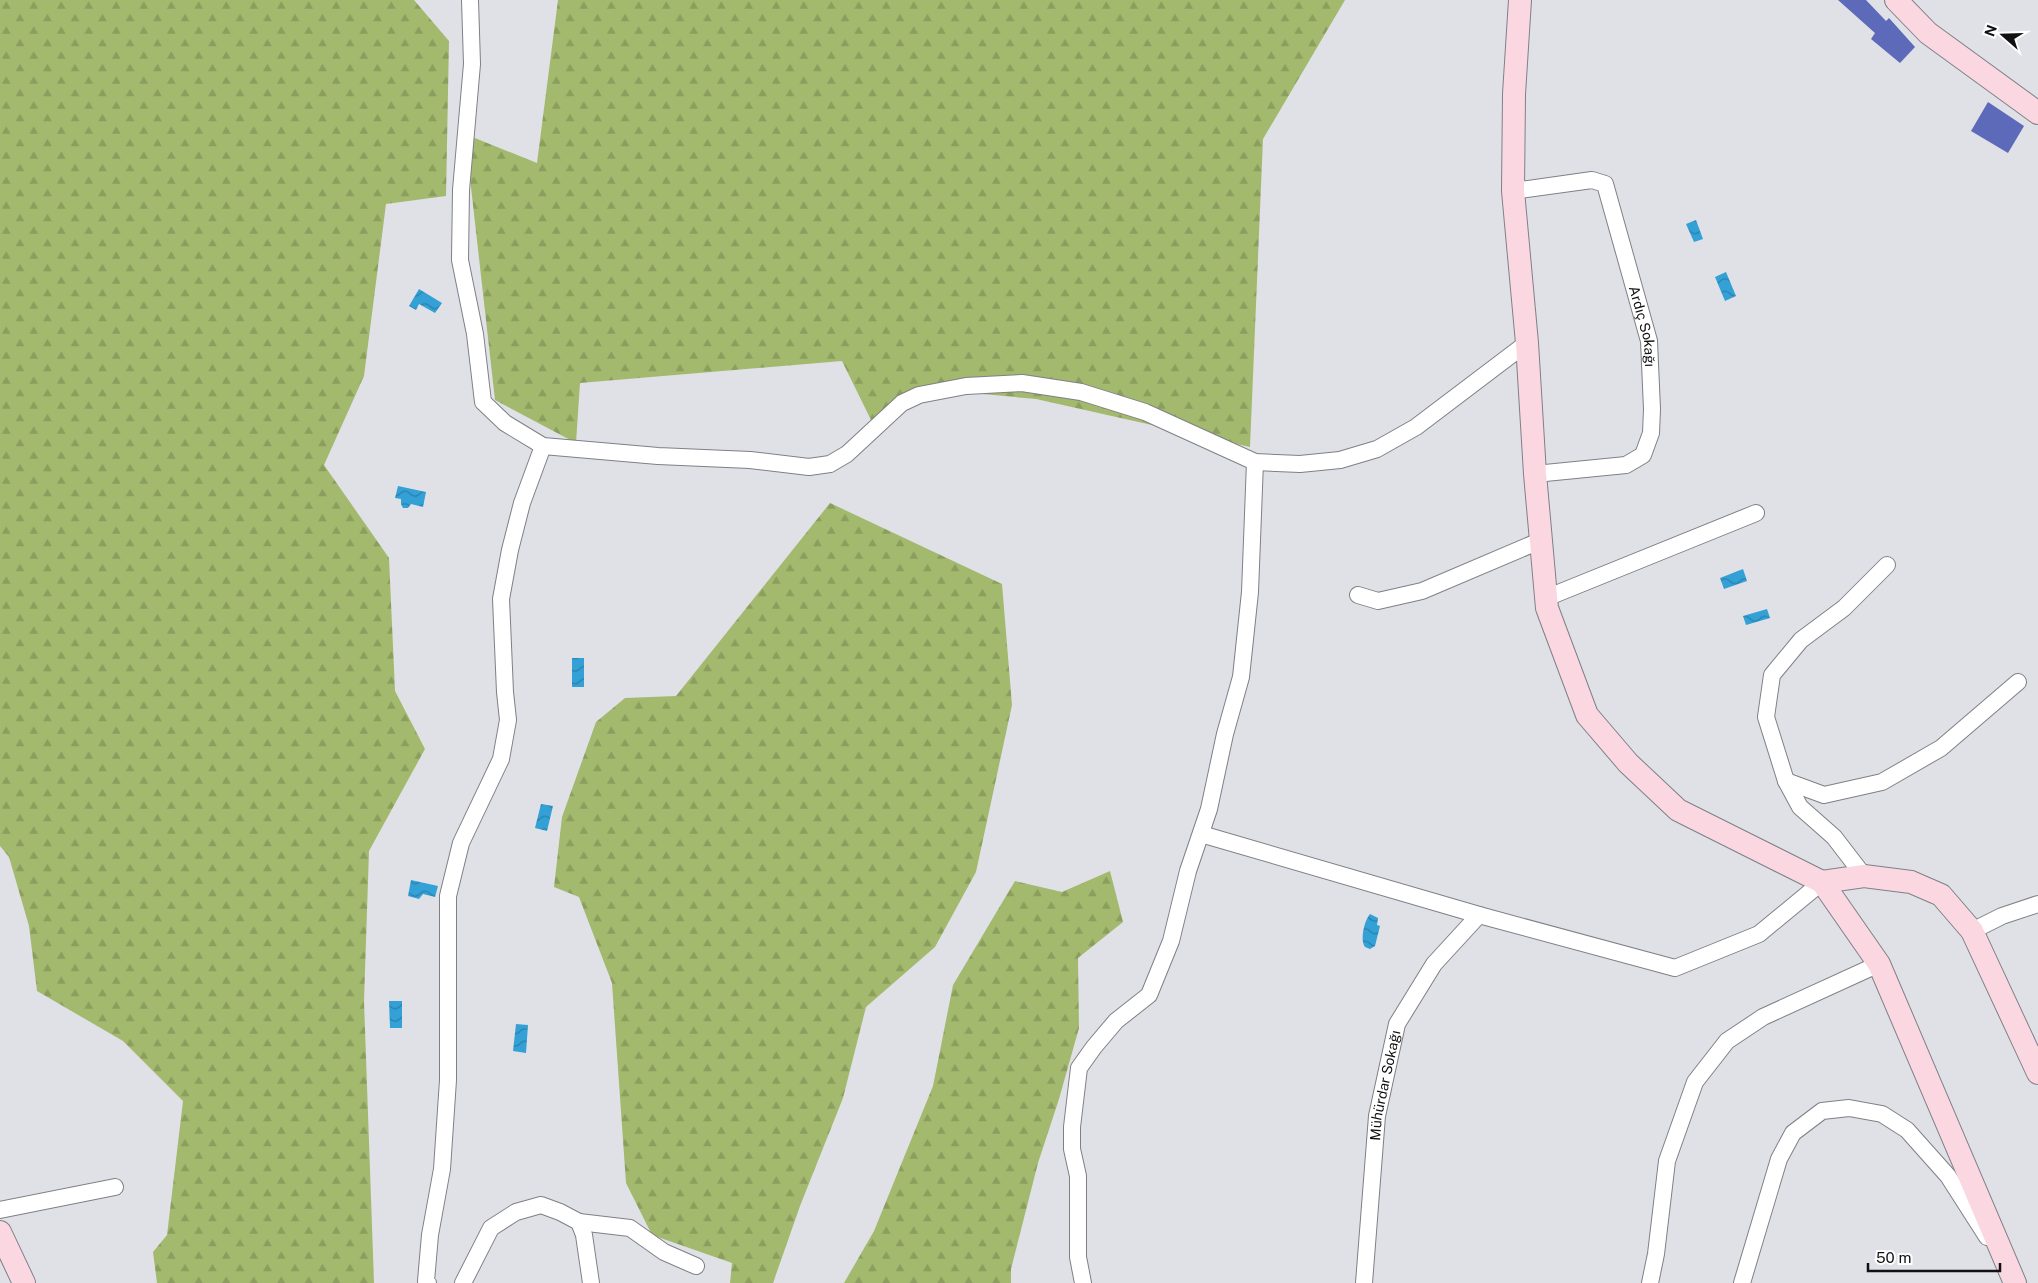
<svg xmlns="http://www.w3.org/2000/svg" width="2038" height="1283" font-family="'Public Sans',sans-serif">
	<defs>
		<pattern id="forest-firs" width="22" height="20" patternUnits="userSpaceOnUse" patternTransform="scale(1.25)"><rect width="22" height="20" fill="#a3b96d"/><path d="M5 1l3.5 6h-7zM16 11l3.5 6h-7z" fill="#8b9e5e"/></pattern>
		<pattern id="water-waves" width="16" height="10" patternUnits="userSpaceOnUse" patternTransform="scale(1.25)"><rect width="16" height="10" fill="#33a0d6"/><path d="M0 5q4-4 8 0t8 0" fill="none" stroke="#2a81ac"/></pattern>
	</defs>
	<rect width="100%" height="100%" fill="#dfe1e7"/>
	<!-- forest -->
	<g fill="url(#forest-firs)">
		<path d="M0,0h414l35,41 -3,155 -60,8 -22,172 -40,89 65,93 6,133 30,58 -56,102 -5,150 10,282h-217l-4,-31 14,-17 16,-134 -60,-60 -86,-50 -8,-65 -20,-69 -9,-11z"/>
		<path d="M558,0h787l-82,139 -13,308 -214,-48 -109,-10 -55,33 -30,-61 -262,22 -4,60 -81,-43 -30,-266 72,29z"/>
		<path d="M830,503l172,81 10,121 -36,167 -41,75 -69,60 -23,91 -43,108 -27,77h-43l2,-20 -80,-28 -26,-52 -14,-200 -33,-86 -25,-10 8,-70 34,-95 29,-24 51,-2z"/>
		<path d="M1110,871l13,51 -45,36 1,70 -20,71 -21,64 -27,106v14h-167l30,-52 59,-145 20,-101 62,-104 47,11z"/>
	</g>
	<!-- water -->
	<g fill="url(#water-waves)">
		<path d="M1696,220l7,19 -9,3 -8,-18z"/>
		<path d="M1726,272l10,24 -11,5 -10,-24z"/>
		<path d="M419,289l23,14 -7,10 -16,-9 -3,6 -7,-4z"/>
		<path d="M398,486l28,6 -3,15 -12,-3 -3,4h-5l-2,-4v-5l-6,-1z"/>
		<path d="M1743,569l4,12 -23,8 -4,-11z"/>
		<path d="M1767,609l3,9 -24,7 -3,-9z"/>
		<rect x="572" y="658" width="12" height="29"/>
		<path d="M541,804l12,2 -6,25 -12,-3z"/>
		<path d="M411,880l27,6 -3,11 -12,-3 -4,5 -11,-3z"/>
		<path d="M1370,914l8,4 -1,7 3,1 -5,20 -5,3 -5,-2c-5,-7 -1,-26 5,-33z"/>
		<path d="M389,1001h13v27h-12z"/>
		<path d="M516,1024l12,1 -2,28 -13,-2z"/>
	</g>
	<!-- building -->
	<g fill="#5d69b9">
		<path d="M1838,0h28l20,21 3,-3 26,29 -15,16 -29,-24 4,-6z"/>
		<path d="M1988,102l36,24 -16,27 -37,-22z"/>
	</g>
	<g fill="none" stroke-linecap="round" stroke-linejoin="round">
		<!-- street casing -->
		<g stroke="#7f8086" stroke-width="18">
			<g id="street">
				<path d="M470,0l2,64 -11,126 -1,70 15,74 8,68 22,21 38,23 115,10 92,4 59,7 21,-3 17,-10 55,-51 17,-8 47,-9 56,-3 59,9 64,20 110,50 45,2 40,-4 37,-11 39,-22 111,-84"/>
				<path id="s1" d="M1513,191l79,-11 13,4 44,157 3,68 -1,24 -8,22 -17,10 -91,9"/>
				<path d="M1358,595l20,6 44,-10 120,-51"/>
				<path d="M1546,598l210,-85"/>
				<path d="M1786,781l38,14 58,-13 59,-34 77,-66"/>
				<path d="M1201,834l278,81 196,53 84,-34 63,-52"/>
				<path d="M1864,876l-30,-39 -34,-30 -14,-26 -20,-64 6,-42 29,-35 43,-32 43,-43"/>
				<path d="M1972,931l30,-15 36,-12"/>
				<path d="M0,1210l115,-23"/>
				<path d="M579,1222l51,6 34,24 32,14"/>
				<path d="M428,1283l-2,-2 4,-46 12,-66 6,-89v-184l13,-53 40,-84 7,-39 -3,-28 -4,-93 9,-49 12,-47 21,-57"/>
				<path d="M463,1283l28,-55 25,-16 25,-7 19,7 19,10 5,13 7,48"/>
				<path d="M1083,1283l-5,-26v-81l-6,-27v-22l7,-59 15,-21 22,-26 33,-26 22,-54 17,-70 21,-62 16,-75 16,-57 9,-85 5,-130"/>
				<path id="s2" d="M1364,1283l13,-167 20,-92 37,-60 45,-49"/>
				<path d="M1650,1283l6,-29 11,-93 28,-79 32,-41 36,-24 116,-53"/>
				<path d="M1742,1283l37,-124 14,-26 29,-22 27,-3 33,6 25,16 41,46 39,61"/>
			</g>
		</g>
		<!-- secondary casing -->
		<g stroke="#7f8086" stroke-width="24">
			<g id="secondary">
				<path d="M1520,0l-6,94 -1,97 14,152 8,131 12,134 40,107 41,48 50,47 144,72 57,82 136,319"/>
				<path d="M1896,0l32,33 110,80"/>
				<path d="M1822,882l42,-6 47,6 30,13 31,36 66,142"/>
				<path d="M0,1232l24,51"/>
			</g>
		</g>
		<!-- street -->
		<use href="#street" stroke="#fff" stroke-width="16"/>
		<!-- secondary -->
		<use href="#secondary" stroke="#fbd7e2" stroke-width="22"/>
	</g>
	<g text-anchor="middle" stroke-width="4" stroke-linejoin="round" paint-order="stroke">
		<!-- street labels -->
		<g font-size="14" fill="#111114" stroke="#fff">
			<text dy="5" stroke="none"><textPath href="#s1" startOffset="241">Ardıç Sokağı</textPath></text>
			<text dy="5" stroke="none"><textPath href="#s2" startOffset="199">Mühürdar Sokağı</textPath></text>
		</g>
	</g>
	<!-- north arrow -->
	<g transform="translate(2003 35) rotate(290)" stroke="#ffffff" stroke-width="4" paint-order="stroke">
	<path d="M0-4L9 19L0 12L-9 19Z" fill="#111114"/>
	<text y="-8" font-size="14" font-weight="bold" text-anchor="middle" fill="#111114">N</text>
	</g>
	<!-- scale -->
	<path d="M1868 1263v8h132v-8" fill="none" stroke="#111114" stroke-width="2.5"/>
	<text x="1876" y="1263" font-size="15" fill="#111114" stroke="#ffffff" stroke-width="4" paint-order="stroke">50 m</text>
</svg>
